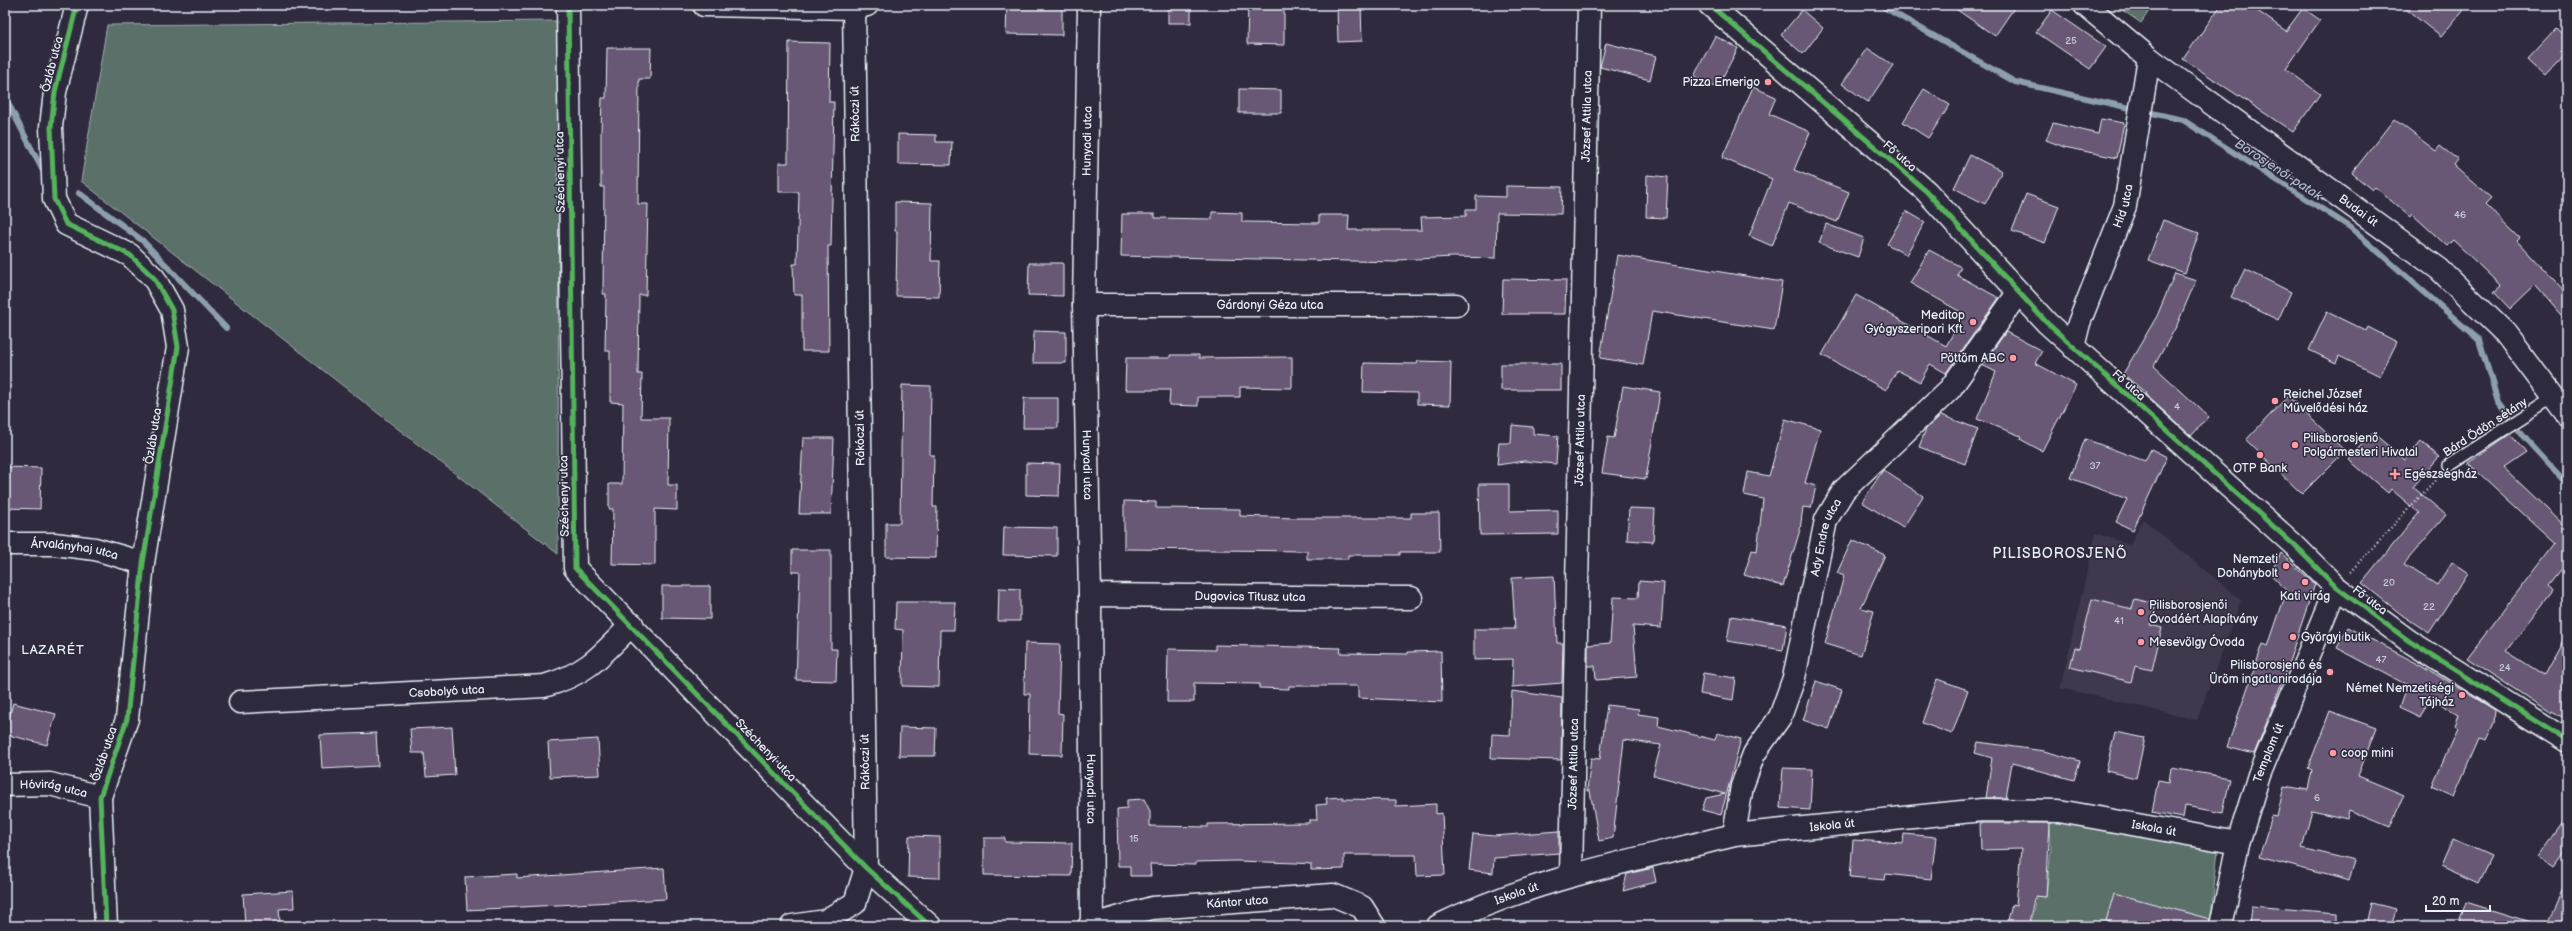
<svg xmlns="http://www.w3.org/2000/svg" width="2572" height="931" font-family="'Balsamiq Sans',sans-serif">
	<rect width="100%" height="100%" fill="#2f2a3d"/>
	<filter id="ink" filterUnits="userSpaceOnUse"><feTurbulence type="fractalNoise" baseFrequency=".025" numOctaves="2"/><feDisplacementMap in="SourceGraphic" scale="8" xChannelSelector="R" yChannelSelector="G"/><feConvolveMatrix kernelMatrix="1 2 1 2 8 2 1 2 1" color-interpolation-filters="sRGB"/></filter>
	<g filter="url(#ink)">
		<!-- built -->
		<path fill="#40384e" d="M2143,519l98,81 -44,120 -137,-32 36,-155 34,12z"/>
		<!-- green -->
		<g fill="#5a6f68" stroke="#a1b0b0">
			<path d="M2115,5h38l-12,18z"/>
			<path d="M559,21l-1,533 -477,-373 26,-156z"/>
			<path d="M2050,820l168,29 -8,77h-181l8,-30 9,1 5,-48z"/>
		</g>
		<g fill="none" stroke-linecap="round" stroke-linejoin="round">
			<!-- stream -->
			<g stroke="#8c9fab" stroke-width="6">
				<path d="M1880,5l135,77 168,38 167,107 129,113 19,62 25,34 44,48"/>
				<path d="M5,97l38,74"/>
				<path d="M79,193l64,48 83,87"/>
			</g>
		</g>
		<!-- building -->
		<g fill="#685974" stroke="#e8f1f8">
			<path d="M1007,5h55v30l-56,-1z"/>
			<rect x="1168" y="5" width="23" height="18"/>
			<path d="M1248,5h36v40l-37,-1z"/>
			<path d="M1337,5h24l1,36 -24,1z"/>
			<path d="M1950,5h66l-21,31z"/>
			<path d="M2221,5h28l37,26 17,-23 17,12 -34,49 34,25 -27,38 -110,-73z"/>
			<path d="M2401,5h66l-26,32z"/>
			<path d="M1802,10l21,18 -20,26 -22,-19z"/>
			<path d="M2052,10l54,37 -16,22 -54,-37z"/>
			<path d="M2557,28l10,10v13l-23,25 -17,-16z"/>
			<path d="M1715,36l23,12 -21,40 -23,-12z"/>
			<path d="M789,42l41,1 -1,59h5l-3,144h-3l1,105h-27v-56h-8l-1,-31h4l2,-72h-20v-29h9z"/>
			<path d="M1606,43l50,13 -6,24 -50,-13z"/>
			<path d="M607,48h44l-1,31h-11l-1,125h10l-2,91h-7l-1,79h4l-1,44h28l-1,67h9v25l-22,-1v56l-43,-1 1,-55h-4v-25h13l1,-81 -13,-1v-51h-5l1,-57h-3l1,-107h-3v-56l1,-33h4z"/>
			<path d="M1867,48l26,17 -25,37 -26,-18z"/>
			<path d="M1753,87l23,10 -7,17 41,18 -16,38 55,22 -12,30 -48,-19 -17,43 -23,-10 23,-57 -50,-21z"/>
			<path d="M1239,89l42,1v23h-42z"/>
			<path d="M1924,89l26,16 -22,33 -25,-16z"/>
			<path d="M2101,119l23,4 -7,35 -53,-11 -18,-7 7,-17 45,11z"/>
			<path d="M2394,119l42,32 4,-5 18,14 -4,5 37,33 -6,6 35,34 -3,3 50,54v27l-32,-37 -25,24 -16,-17 7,-6 -48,-46 -6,6 -35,-32 -2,3 -35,-30 -3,3 -20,-17z"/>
			<path d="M898,134l38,1v7h16l-1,23 -53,-1z"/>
			<path d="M1970,155l32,16 -17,33 -31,-16z"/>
			<path d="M1647,175l21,2 -2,41 -20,-1z"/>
			<path d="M1506,186l56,1 -1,27 -64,-1 -1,45 -43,-1 -55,3v2l-277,-6 1,-42h33v4l57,1v-7l30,1v9l77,1v-8h30l-1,15h74l-1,-13 45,-1v-7h10v-13l30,1z"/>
			<path d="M2026,194l33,12 -14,37 -33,-12z"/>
			<path d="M895,202l37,1 -1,58h9l-1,36 -43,-1 1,-65h-2z"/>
			<path d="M1906,211l19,11 -19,33 -19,-11z"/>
			<path d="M2163,220l36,13 -14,40 -37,-13z"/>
			<path d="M1826,224l38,14 -6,19 -39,-14z"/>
			<path d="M1929,250l32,17 -4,8 42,23 -53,75 -16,-9 -10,18 -23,-12 -11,20 -64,-35 34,-60 90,51 18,-32 -54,-31z"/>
			<path d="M1617,255l165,27 -8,48 -122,-19 -9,54 -43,-7z"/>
			<path d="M1029,263h34v33l-35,-1z"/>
			<path d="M2245,269l46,23 -13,28 -47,-23z"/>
			<path d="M2175,273l21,7 -19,45 -23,41 55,51 -18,19 -46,-42 1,-1 -23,-19 34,-58z"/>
			<path d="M1503,279l63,1 -1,34h-63z"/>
			<path d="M2327,312l39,19 2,-4 29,15 -17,34 -41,-20 -3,7 -27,-13z"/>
			<path d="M1034,331l32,1v31h-33z"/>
			<path d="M2006,332l36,19 -7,12 41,22 -34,66 -22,-12 1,-3 -44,-17 19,-47 -14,-7z"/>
			<path d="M1170,355h29v3l93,-1v31l-52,-1v10h-42v9l-29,-1 1,-15h-45l1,-32h44z"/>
			<path d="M1418,361l33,1 -1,43 -33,-1v-11l-54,-1 1,-29 53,1z"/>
			<rect x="1501" y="364" width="60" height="26"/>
			<path d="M902,385l29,1 -1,69h4l-1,52h4l-1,51 -50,-1v-34h14z"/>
			<path d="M1623,386l37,6 -14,87 -44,-6 6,-36 6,1z"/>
			<path d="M2288,396l57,55 -43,43 -56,-54z"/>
			<path d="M1024,398h34v30h-35z"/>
			<path d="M1941,415l37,14 -13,35 -46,-17 7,-18z"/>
			<path d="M1785,419l35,10 -15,54 11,3 -5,22 -8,-1 -3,23 -17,56 -39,-11 8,-25 5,1 6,-52 -19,-4 4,-23 21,4z"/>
			<path d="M1512,425l21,2v7l25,2 -2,28 -32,-3 -27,4 2,-22h12z"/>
			<path d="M2373,433l32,27 16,-19 18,16 -26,30 33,28 -42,49 33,21 15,-23 16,11 -39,60 -27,-18 -40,-32 57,-70 -28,-24 -3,4 -39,-33z"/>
			<path d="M2510,434l16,19 -22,15 63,60v35l-18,23 4,5 -47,60 38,24 23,-42v87l-15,-9 -1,2 -84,-55 88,-115 -87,-80z"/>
			<path d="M803,438h31l-3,76h-32z"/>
			<path d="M2085,439l60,22 6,-12 16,8 -34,73 -17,-8 11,-23 -57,-21z"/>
			<path d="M1026,463l34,1 -1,32 -33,-1z"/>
			<path d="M5,467l36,1 -1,41 -35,-1z"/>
			<path d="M1883,470l40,26 -20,32 -41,-26z"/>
			<path d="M1479,484h30v27l49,-1v24l-78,1z"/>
			<path d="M1124,501l32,1v6l84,1v7l55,2h116v-5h28l1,39h-40v3h-52v4h-41v-8l-183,-2z"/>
			<path d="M1629,508l26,1 -2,33 -26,-2z"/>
			<path d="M1004,527l53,1v28l-54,-1z"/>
			<path d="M1852,540l33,15 -24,53 13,3 -13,44 -36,-11 19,-68 -7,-3z"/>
			<path d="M792,550h39v99h6l-1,32 -40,-1 4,-108h-8z"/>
			<path d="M2281,553l34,31 -40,118 -21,52 -27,-7 36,-103 5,2 19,-56 -17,-16z"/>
			<path d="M1554,576l3,67h6l-1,40 -50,4 1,-28 -39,1v-31h41l-3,-51z"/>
			<path d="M1639,581l25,2 -3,45 -28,-2 4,51 -41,3 -1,-14h-7v-21l22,-2 3,-46 25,1z"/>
			<path d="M662,586h48v33l-48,-1z"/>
			<path d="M999,588l21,1v32h-22z"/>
			<path d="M2092,599l40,10 3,-10 21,5 -6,21 12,3 -10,42 -17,-4 -4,16 -61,-15 5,-20 5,2z"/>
			<path d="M896,602h59l-1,28h-14l-1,57 -37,-1 1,-56 -8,-1z"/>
			<path d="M1731,616l56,9 -4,25 -56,-9z"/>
			<path d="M2348,627l74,39 73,44 -1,14 -8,17 -7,-2 -25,57 -22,-10 25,-57 -3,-2 4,-13 -28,-16 -10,20 -21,-10 8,-23 -70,-37z"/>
			<path d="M1025,643l35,1 -2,69 5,1 -1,41 -33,-1 1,-60h-6z"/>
			<path d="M1215,645l126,3 -1,5 68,1v-2l33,-1 1,51 -84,-4v-12h-69v3l-30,-1v-4l-65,-1v19h-27l1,-53 47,1z"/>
			<path d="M1703,673l33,5 -3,22 -33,-6z"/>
			<path d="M1937,679l31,11 -16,44 -30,-11z"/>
			<path d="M1816,681l26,9 -13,39 -26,-9z"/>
			<path d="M1512,691l50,7 -1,62 -70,-2 1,-24 18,1z"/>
			<path d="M13,703l43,11 -9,31 -42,-11z"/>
			<path d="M1607,705l32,4 -1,5 21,3 -1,9 57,14 2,-7 24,6 -20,76 -19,-5 4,-12 19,-4 -72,-19 8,-30 -37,-5 -11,98 -14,3 -9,-50h-3l4,-33 9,1z"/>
			<path d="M2330,711l46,17 -18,48 46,19 -14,32 -41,-17 -2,9 -35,-8 -10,37 53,13 -6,20 -90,-24 13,-41 5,1 7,-31 24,4 4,-20 -4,-2z"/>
			<path d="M452,727l3,48 -29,2 -2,-24h-12l-2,-24z"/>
			<path d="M900,727l36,1 -1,28h-36z"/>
			<path d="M2115,732l30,6 -9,40 -30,-7z"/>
			<path d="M376,733l2,33 -56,3 -2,-34z"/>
			<path d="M598,739l2,36 -50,2 -2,-35z"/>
			<path d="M1978,742l66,9 36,10 -6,19 -62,-17 -6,35h-20l6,-40 -17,-5z"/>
			<path d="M1783,768l29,1 -2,41 -30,-2z"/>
			<path d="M2171,768l59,10 -7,35 -38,-7 -2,12 -31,-6 6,-32 11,2z"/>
			<path d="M1343,797v2l53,1v6l40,-2v10l6,-1 3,62 -28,1 -1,-21h-72v14l-33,1v-6l-15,-1 -60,-2 -40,1v3l-46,-1 1,12h-21v-10h-12l-1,-57 10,-1v-8l17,-1 6,12v15l58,1v-3l101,-1v-3h8l-1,-15 11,-1 -1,-6z"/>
			<path d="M2567,816v32l-14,19 -15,-11z"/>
			<path d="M1980,823h70l-4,74 -11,-1 -7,30h-21l5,-22 4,1 5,-56 -40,1z"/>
			<path d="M1559,831v22l-65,5 -1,15 -24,-3 4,-36 21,2z"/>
			<path d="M1904,834l32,3 -5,42 -45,-5 -1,6 -35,-3 3,-37 50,3z"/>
			<path d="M909,836l31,1v41l-32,-1z"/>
			<path d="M984,838h21v4l67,1 -1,33 -87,-1z"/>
			<path d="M2453,839l38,17 -13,27 -37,-17z"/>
			<path d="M664,868l2,31 -199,11 -2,-33 52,-3v4z"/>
			<path d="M1653,868l3,14 -33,9 4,-17z"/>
			<path d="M2567,881v45h-21z"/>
			<path d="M293,891l1,17 -15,1 1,14 -35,2 -2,-31z"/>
			<path d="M2114,893l96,26 -1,7h-83l-20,-5z"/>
			<path d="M2466,902l64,20v4h-72z"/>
			<path d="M2371,903l25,6 -5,17h-25z"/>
			<path d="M2251,906l87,7v13h-89z"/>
		</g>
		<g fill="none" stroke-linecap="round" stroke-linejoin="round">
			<!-- service casing -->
			<g stroke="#e8f1f8" stroke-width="14">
				<path id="service" d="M2449,465l104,-67"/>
			</g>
			<!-- minor casing -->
			<g stroke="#e8f1f8" stroke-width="25">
				<g id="minor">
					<path d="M77,5l-22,87 -4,35 3,72 12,25 64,31 24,23 18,32 6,37 -35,216 -16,156 -27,78 6,129"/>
					<path d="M568,5l7,563 291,300 64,58"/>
					<path id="s1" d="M1089,5l-5,300 6,290 2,330"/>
					<path id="s2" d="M2149,58l290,211 66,64 62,82"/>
					<path id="s3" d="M1084,305h372"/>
					<path id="s4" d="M5,544h49l41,5 48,14"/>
					<path id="s5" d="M1090,595l321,3"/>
					<path id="s6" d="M240,702l304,-16c43,-12 57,-30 88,-62"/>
					<path id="s7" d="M5,785l45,-1 50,13"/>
					<path id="s8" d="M1734,835l8,-49 12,-32 26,-37 14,-39 32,-158 18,-30 106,-101 68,-96"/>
					<path id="s9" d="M1571,876l18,-871"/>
					<path d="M792,926l33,-5 30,-18 11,-35 -12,-863"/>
					<path id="s10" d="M1089,926l63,-18 181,-13 29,12 12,19"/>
					<path id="s11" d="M1438,926c92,-46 196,-66 296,-91l20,-2 228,-23 77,1 179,32"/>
					<path id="s12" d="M2221,926l17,-83 21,-68 77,-188"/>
				</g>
			</g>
			<!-- tertiary casing -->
			<g stroke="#e8f1f8" stroke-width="25">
				<g id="tertiary">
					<path d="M704,5l150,3 13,-3"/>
					<path d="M1710,5l216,186 121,132 247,222 42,42 73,54 158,100"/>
					<path id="s13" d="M2073,347l6,-24 46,-117 24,-148 -64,-53"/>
				</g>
			</g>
			<!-- path -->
			<path stroke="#e8f1f8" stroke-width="2.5" stroke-dasharray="1 3" stroke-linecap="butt" d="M2350,572l88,-95"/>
			<!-- service -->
			<use href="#service" stroke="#2f2a3d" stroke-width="11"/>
			<!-- minor -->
			<use href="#minor" stroke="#2f2a3d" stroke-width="22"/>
			<!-- tertiary -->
			<use href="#tertiary" stroke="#2f2a3d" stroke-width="22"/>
			<!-- cycleway casing -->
			<g stroke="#2f2a3d" stroke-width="8">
				<g id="cycleway">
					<path d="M77,5l-22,87 -4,35 3,72 12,25 64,31 24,23 18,32 6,37 -35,216 -16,156 -27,78 6,129"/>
					<path d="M568,5l7,563 291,300 64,58"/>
					<path d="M1710,5l216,186 121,132 247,222 42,42 73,54 158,100"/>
				</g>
			</g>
			<!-- cycleway -->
			<use href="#cycleway" stroke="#56b35d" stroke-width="5"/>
		</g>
	</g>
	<!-- markers -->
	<g fill="#ff9aa2" stroke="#2f2a3d" stroke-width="1.5">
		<circle cx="1768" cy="82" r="4"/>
		<circle cx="1973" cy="322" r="4"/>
		<circle cx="2013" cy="358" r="4"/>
		<circle cx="2275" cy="401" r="4"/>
		<circle cx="2295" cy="445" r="4"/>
		<circle cx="2260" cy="455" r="4"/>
		<path d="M2393 468h4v4h4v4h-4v4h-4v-4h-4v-4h4z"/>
		<circle cx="2286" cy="566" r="4"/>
		<circle cx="2305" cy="582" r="4"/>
		<circle cx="2141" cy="612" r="4"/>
		<circle cx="2293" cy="637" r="4"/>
		<circle cx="2141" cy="642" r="4"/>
		<circle cx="2330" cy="672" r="4"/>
		<circle cx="2462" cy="695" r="4"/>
		<circle cx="2333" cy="753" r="4"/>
	</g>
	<g text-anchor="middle" stroke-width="3" stroke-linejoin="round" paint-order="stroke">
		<!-- number labels -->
		<g font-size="10" fill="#c8cbd7">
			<text x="2071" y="44">25</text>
			<text x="2460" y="218">46</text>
			<text x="2177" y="410">4</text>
			<text x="2095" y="469">37</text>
			<text x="2389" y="586">20</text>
			<text x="2429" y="610">22</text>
			<text x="2119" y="624">41</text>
			<text x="2381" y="663">47</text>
			<text x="2505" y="671">24</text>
			<text x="2317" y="801">6</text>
			<text x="1134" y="842">15</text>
		</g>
		<!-- street labels -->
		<g font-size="12" fill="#e8f1f8" stroke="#2f2a3d">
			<text transform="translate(52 64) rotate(-76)" y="4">Őzláb utca</text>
			<text transform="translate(855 114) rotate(-91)" y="4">Rákóczi út</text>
			<text dy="4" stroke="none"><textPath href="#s9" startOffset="760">József Attila utca</textPath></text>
			<text transform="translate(1087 141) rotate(-89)" y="4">Hunyadi utca</text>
			<text transform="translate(1900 156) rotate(41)" y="4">Fő utca</text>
			<text transform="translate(560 172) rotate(-91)" y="4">Széchenyi utca</text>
			<text dy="4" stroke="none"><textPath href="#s13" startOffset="150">Híd utca</textPath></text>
			<text dy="4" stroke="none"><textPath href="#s2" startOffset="259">Budai út</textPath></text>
			<text dy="4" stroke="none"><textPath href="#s3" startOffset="186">Gárdonyi Géza utca</textPath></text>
			<text transform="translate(2129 385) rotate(42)" y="4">Fő utca</text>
			<text transform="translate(2485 427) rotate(-33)" y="4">Bárd Ödön sétány</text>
			<text transform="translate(153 436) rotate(-81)" y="4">Őzláb utca</text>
			<text transform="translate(860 438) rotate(-91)" y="4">Rákóczi út</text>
			<text dy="4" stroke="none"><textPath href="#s9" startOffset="436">József Attila utca</textPath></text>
			<text dy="4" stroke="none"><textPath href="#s1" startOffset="460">Hunyadi utca</textPath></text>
			<text transform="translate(564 496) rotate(-91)" y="4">Széchenyi utca</text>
			<text dy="4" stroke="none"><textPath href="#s8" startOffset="315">Ady Endre utca</textPath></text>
			<text dy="4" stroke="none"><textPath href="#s4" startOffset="70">Árvalányhaj utca</textPath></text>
			<text dy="4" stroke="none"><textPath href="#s5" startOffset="160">Dugovics Titusz utca</textPath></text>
			<text transform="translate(2370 600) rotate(37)" y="4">Fő utca</text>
			<text dy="4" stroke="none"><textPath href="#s6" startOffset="207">Csobolyó utca</textPath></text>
			<text transform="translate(766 750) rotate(46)" y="4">Széchenyi utca</text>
			<text dy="4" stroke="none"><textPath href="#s12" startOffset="180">Templom út</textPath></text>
			<text transform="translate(104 754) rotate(-71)" y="4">Őzláb utca</text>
			<text transform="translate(865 762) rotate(-91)" y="4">Rákóczi út</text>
			<text dy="4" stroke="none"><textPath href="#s9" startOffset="112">József Attila utca</textPath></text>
			<text dy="4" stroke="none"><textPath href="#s1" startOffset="784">Hunyadi utca</textPath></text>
			<text dy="4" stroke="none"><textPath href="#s7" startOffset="49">Hóvirág utca</textPath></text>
			<text dy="4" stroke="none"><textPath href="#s11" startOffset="409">Iskola út</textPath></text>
			<text dy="4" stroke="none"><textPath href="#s11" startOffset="733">Iskola út</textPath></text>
			<text dy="4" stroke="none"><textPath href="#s11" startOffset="85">Iskola út</textPath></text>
			<text dy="4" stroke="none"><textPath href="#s10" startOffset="151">Kántor utca</textPath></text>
		</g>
		<!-- poi labels -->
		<g font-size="12" fill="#e8f1f8" stroke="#2f2a3d" text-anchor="start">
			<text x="1760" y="86" text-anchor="end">Pizza Emerigo</text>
			<text x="1965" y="319" text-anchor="end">Meditop<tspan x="1965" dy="14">Gyógyszeripari Kft.</tspan></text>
			<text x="2005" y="362" text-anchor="end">Pöttöm ABC</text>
			<text x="2283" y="398">Reichel József<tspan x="2283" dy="14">Művelődési ház</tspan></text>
			<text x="2303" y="442">Pilisborosjenő<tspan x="2303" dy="14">Polgármesteri Hivatal</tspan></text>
			<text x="2260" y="472" text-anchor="middle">OTP Bank</text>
			<text x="2404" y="478">Egészségház</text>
			<text x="2278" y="563" text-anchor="end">Nemzeti<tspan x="2278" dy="14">Dohánybolt</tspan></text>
			<text x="2305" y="600" text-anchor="middle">Kati virág</text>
			<text x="2149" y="609">Pilisborosjenői<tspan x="2149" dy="14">Óvodáért Alapítvány</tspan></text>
			<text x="2301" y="641">Györgyi butik</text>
			<text x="2149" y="646">Mesevölgy Óvoda</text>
			<text x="2322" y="669" text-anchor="end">Pilisborosjenő és<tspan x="2322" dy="14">Üröm ingatlanirodája</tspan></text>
			<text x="2454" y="692" text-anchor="end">Német Nemzetiségi<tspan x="2454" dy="14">Tájház</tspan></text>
			<text x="2341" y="757">coop mini</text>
		</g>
		<!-- water labels -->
		<g font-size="13" font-style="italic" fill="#abbac5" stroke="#2f2a3d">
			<text transform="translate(2279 169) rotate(33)" y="5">Borosjenői-patak</text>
		</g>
		<!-- neighbourhood labels -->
		<g font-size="13" letter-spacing="1" fill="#e8f1f8" stroke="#2f2a3d">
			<text x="53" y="654">LAZARÉT</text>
		</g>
		<!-- quarter labels -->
		<g font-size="14" letter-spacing="1" fill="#e8f1f8" stroke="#2f2a3d">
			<text x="2060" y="558">PILISBOROSJENŐ</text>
		</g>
	</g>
	<!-- margin -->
	<rect width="2572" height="931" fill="none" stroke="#2f2a3d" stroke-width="20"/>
	<rect x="10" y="10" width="2552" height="911" fill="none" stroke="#e8f1f8" stroke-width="1.5" filter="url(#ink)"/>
	<!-- scale -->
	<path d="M2426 905v6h64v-6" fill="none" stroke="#e8f1f8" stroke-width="2"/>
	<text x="2432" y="905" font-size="12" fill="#e8f1f8" stroke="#2f2a3d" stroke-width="3" paint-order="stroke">20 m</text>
</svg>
